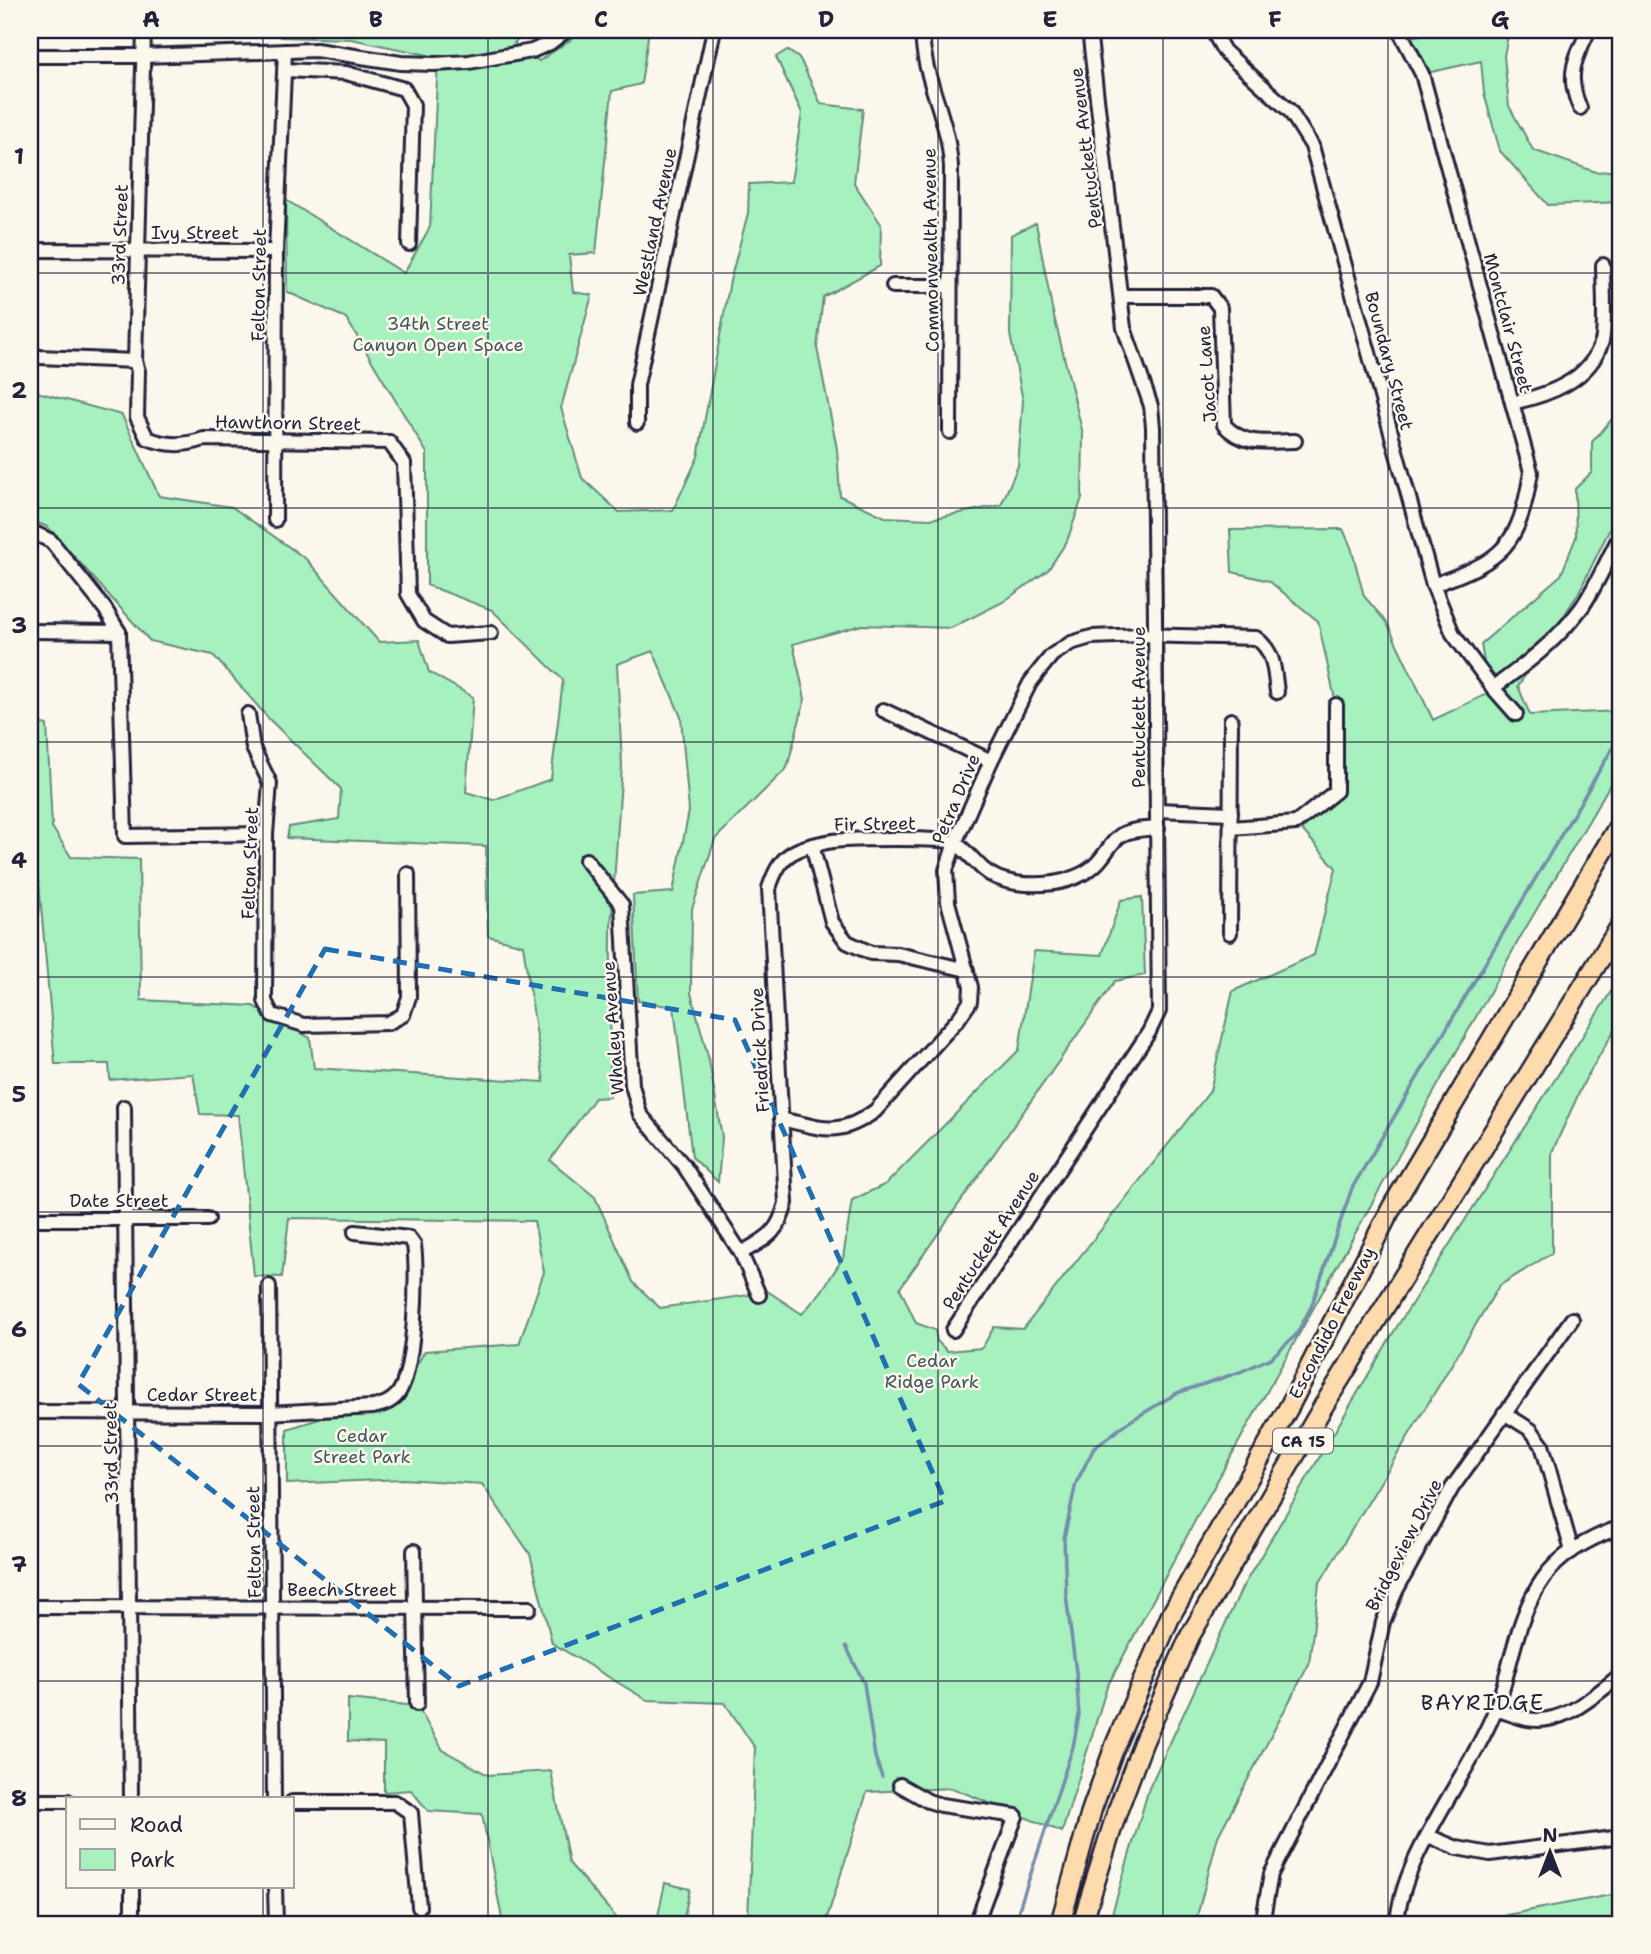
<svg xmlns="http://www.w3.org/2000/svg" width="1651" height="1954" font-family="'Shantell Sans',sans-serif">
	<rect width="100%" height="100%" fill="#fbf7ec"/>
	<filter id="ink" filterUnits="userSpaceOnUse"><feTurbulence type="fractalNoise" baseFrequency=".0143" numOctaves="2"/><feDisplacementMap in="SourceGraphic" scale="14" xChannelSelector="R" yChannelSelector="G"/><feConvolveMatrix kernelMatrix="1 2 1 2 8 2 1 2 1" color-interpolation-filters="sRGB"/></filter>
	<g filter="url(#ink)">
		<!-- green -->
		<g fill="#a7f1bf" stroke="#648a7d" stroke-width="2">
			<path d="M279,30h252l-17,13 25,18 30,-20 13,-11h67l-8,54 -29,7 -16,162 -27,2 4,37 19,3 -31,113 21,70 37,34 54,-2 25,-53 32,-176 18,-68 1,-29 42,-2 11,-69 -26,-56 11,-7 13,9 21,45 42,5 -9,74 27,41 -1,42 -57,31 -6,51 20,101 3,47 45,21 45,2 71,-14 17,-39 5,-65 -13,-67 1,-99 25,-12 16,85 31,126 -1,64 -15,43 -19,29 -45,32 -52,26 -89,-3 -69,19 12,55 -18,69 -72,71 -23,70 -1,84 18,67 13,77 -4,45 -26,-25 -18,-150 -36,-6 -5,-106 40,-3 16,-81 -8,-94 -28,-66 -36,13 5,101 -11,163 -1,169 -15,1 -45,62 45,37 38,85 27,26 109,-16 33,22 19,-22 22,-34 9,-58 34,-16 133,-134 15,-99 68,4 19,-55 21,-3 3,78 -30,6 -215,307 16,35 19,7 2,11 10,10 35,-3 12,-21 29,2 187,-238 23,-100 81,-36 22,-87 -40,-45 40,-32v-87l-18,-83 -49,-40 -37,-9 -2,-42 113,-1 8,18 13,49 23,27 46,97 56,-27 -8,-49 80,-69 15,-38 -1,-48 17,-17v-30l29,-33v97l-43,88 -60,92 12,29 91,-4v55l-100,170 -324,581 -90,170 -45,145 -110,-44 -85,4 -42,132h-96l19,-4 7,-172 -30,-45 -78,-3 -95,-57 -22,-89 -48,-70 -79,-5 -116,5v-55l48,-15 55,-6 35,-57 94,-7 25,-72 -10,-51 -245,-3 -7,59 -28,-1 -16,-161 -38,-1 -7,-40 -83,6 -1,-16h-54l-16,-181 -9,-25v-137l17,4 5,102 19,30 68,2 2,141 112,6 57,32 4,30 230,14 -21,-137 -35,-9 -2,-90 -199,-8 2,-11 50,-8 2,-30 -72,-70 -56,-64 -63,-14 -102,-114 -18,-7v-130l92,25 37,81 73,11 74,52 73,83 40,-2 10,32 44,25 -7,95 27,8 58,-21 12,-99 -71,-70 -65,-25v-132l-81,-135 -59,-26 -1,-92 118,73 26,-46 8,-170 -87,-18 -71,-2z"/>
			<path d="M1440,30h69l-5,26 5,50 24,44 63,22 25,-2v32l-73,3 -48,-54 -16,-58 -3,-32 -59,13 -19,-35z"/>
			<path d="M1621,976v43l-36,61 -33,72v101l-53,33 -180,298 -10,80 -91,172 -23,88h-86l40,-136 93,-200 151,-255z"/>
			<path d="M348,1699l69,7 26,44 45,25 63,-4 18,92 50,58 24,3h-140l-21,-110 -54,-3 -17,-21 -27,2v-49l-36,-2z"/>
			<path d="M665,1883l25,6 -7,33 -25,-6z"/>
			<path d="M1621,1893v31h-162z"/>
		</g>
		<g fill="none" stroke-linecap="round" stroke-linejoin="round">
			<!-- stream -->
			<g stroke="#758dac" stroke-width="3.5">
				<path d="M846,1646l18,37 11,74 7,20"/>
				<path d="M1014,1924l59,-177 6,-32 -3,-43 -10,-77 -2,-57 12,-55 18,-35 33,-25 50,-30 63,-21 31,-14 25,-23 15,-28 41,-119 269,-454"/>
			</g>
			<!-- minor casing -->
			<g stroke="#22223b" stroke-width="18">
				<g id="minor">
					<path d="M144,30l-9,331 3,10 -1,46 10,21c20,8 37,8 57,1l185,3 15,21 4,131 16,27 23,15 44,-3"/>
					<path d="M922,30c1,41 15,65 24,103 3,11 4,22 5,33l-1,266"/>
					<path d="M1212,30l12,21 66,60 22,35 121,439 20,49 40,54 23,26"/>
					<path d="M1399,30l23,44 109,398c-12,74 -27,88 -98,113"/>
					<path d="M30,56h113l173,-6 85,13 33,1 35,-2 63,-11 18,-8 17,-13"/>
					<path d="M285,70l61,3 58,16 9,16 -4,139"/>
					<path d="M1580,108c-14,-32 -6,-48 9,-78"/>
					<path d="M30,250l246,1"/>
					<path d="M893,286h57"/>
					<path d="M1121,296h90l9,12 4,117c21,22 42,16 71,16"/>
					<path d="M30,353l9,4 96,4"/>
					<path d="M1512,403c36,-8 78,-22 90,-62 4,-14 1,-59 1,-76"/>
					<path d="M637,423v-38l77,-355"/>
					<path d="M275,520l1,-269 9,-200"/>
					<path d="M30,531l21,10 54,68 14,23"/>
					<path d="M30,631l89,1"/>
					<path d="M119,632l6,204 141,-2"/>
					<path d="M1493,688c33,-24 65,-48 89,-81 15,-22 26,-49 39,-73"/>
					<path d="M883,710l108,51"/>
					<path d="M248,714l5,34 17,35 -4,51 -1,167 7,14 32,10 84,-2 15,-8 6,-18 -1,-123"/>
					<path d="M1157,810l74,3"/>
					<path d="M1231,828l65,-5 40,-32v-86"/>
					<path d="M812,845l20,77 15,20 24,11 27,1 69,16"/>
					<path d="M586,860l36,45 10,180 8,29 44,52 57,87 18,42"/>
					<path d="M1230,933l1,-213"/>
					<path d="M124,1107l7,691"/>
					<path d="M781,1119c41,9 57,19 94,-8l84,-93 11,-16 1,-15 -23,-85 -2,-32 9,-27 36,-82 39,-78 9,-12 13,-16 19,-12 20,-6 50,-2 115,3c19,14 18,32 21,54"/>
					<path d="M30,1219h178"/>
					<path d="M741,1253c26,-15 37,-19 45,-50l-17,-315c5,-14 10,-27 23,-35 12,-7 28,-10 41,-12 17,-2 111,-4 122,2 10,6 19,18 28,26 18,16 48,17 71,14 14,-2 33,-9 43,-20 9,-9 14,-21 24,-28 10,-6 25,-6 37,-7"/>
					<path d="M269,1286l5,512"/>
					<path d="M953,1330l196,-298 10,-21 -6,-584 -2,-21 -27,-78 -35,-298"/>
					<path d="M30,1412l239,1 104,-6c9,-2 17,-4 24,-12 18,-21 21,-122 17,-150l-5,-7 -54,-6"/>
					<path d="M1504,1413l27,17 11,15 30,106"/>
					<path d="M414,1551l3,153"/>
					<path d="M30,1607l499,1"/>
					<path d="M1495,1709c11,3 22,8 32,10 37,7 67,-24 94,-44"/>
					<path d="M900,1785l28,16 13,4 75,11 -40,108"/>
					<path d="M30,1801h38"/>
					<path d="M292,1802h103l16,11 8,94"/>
					<path d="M1428,1836l29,12 33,6 131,-17"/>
					<path d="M132,1886v38"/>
					<path d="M275,1886l1,38"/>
					<path d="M1262,1924l9,-50 99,-192 13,-60 13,-31 56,-103 120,-169"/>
					<path d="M1397,1924c4,-69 73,-149 99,-216 16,-42 20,-91 47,-129 18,-26 49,-42 78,-52"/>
				</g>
			</g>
			<!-- highway casing -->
			<g stroke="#22223b" stroke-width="23">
				<g id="highway">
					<path d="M1060,1924l32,-115 24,-66 55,-128 118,-208 103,-200 229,-385"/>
					<path d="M1082,1924l35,-112 26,-69 47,-107 134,-231 297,-480"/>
				</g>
			</g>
			<!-- minor -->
			<use href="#minor" stroke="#fbf7ec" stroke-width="12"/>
			<!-- highway -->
			<use href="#highway" stroke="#fedbac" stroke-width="18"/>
		</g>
	</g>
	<!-- marked area -->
	<path fill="none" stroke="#1f6fb2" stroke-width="5" stroke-dasharray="14 9" stroke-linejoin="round" d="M325,949l410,71 210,481 -486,185 -381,-302z"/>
	<!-- grid -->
	<path fill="none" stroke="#22223b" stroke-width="2" stroke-opacity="0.55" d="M263,30v1768M488,30v1894M713,30v1894M938,30v1894M1163,30v1894M1388,30v1894M30,273h1591M30,508h1591M30,742h1591M30,977h1591M30,1212h1591M30,1446h1591M30,1681h1591M263,1886v38"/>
	<g text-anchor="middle" stroke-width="5" stroke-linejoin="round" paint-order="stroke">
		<!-- shield labels -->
		<rect fill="#fbf7ec" stroke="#636270" stroke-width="2" x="1273" y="1428.5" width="60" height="25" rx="5"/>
		<g font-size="16" font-weight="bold" fill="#22223b">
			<text x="1303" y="1447">CA 15</text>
		</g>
		<!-- street labels -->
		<g font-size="18" fill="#22223b" stroke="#fbf7ec">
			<text transform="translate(1086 148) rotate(-97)" y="6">Pentuckett Avenue</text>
			<text transform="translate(655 222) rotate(-78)" y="6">Westland Avenue</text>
			<text x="195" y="239">Ivy Street</text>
			<text transform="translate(120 235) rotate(-88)" y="6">33rd Street</text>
			<text transform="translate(931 250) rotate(-91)" y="6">Commonwealth Avenue</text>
			<text transform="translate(259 285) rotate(-89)" y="6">Felton Street</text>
			<text transform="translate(1508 323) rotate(75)" y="6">Montclair Street</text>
			<text transform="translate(1389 361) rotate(75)" y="6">Boundary Street</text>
			<text transform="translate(1207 374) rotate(-94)" y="6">Jacot Lane</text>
			<text transform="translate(288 423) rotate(1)" y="6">Hawthorn Street</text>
			<text transform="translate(1139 707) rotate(-90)" y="6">Pentuckett Avenue</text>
			<text transform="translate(956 799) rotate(-67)" y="6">Petra Drive</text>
			<text transform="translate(875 824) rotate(-1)" y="6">Fir Street</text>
			<text transform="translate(250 863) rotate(-88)" y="6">Felton Street</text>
			<text transform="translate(613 1028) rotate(-94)" y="6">Whaley Avenue</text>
			<text transform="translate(760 1050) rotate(-93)" y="6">Friedrick Drive</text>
			<text x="119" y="1207">Date Street</text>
			<text transform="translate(991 1240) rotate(-57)" y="6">Pentuckett Avenue</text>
			<text transform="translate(1332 1323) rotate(-63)" y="6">Escondido Freeway</text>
			<text x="202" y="1401">Cedar Street</text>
			<text transform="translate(111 1453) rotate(-91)" y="6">33rd Street</text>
			<text transform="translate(254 1542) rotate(-91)" y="6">Felton Street</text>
			<text transform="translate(1404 1545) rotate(-63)" y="6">Bridgeview Drive</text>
			<text x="342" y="1596">Beech Street</text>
		</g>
		<!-- park labels -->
		<g font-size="18" fill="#43565c" stroke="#fbf7ec">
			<text x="438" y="330">34th Street<tspan x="438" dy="21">Canyon Open Space</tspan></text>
			<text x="932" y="1367">Cedar<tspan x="932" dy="21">Ridge Park</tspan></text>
			<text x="362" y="1442">Cedar<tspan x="362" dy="21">Street Park</tspan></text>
		</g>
		<!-- quarter labels -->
		<g font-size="21" letter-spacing="2" fill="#22223b" stroke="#fbf7ec">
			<text x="1483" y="1710">BAYRIDGE</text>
		</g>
	</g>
	<!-- margin -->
	<rect width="1651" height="1954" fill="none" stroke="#fbf7ec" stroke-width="77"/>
	<!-- legend -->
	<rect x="66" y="1797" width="228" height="91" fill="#fbf7ec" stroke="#a4a2a5" stroke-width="2"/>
	<rect x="80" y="1819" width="35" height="10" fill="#fbf7ec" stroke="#a4a2a5" stroke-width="2"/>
	<text x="130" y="1832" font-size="21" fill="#22223b">Road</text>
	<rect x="80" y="1849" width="35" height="21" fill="#a7f1bf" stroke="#a4a2a5" stroke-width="2"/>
	<text x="130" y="1867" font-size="21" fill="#22223b">Park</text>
	<!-- north arrow -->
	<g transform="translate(1550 1852)" stroke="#fbf7ec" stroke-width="5" paint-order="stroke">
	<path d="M0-5L12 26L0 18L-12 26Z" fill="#22223b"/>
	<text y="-10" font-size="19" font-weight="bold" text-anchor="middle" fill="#22223b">N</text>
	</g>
	<rect x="38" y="38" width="1574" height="1878" fill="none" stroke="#22223b" stroke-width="2.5"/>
	<g font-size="23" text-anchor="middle" font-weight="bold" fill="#22223b">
		<text x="151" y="27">A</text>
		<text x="376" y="27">B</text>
		<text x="601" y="27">C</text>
		<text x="826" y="27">D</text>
		<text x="1050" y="27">E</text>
		<text x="1275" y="27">F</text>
		<text x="1500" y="27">G</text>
		<text x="19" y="164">1</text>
		<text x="19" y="398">2</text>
		<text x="19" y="633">3</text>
		<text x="19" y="868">4</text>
		<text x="19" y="1102">5</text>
		<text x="19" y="1337">6</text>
		<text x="19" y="1572">7</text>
		<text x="19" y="1806">8</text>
	</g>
</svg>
